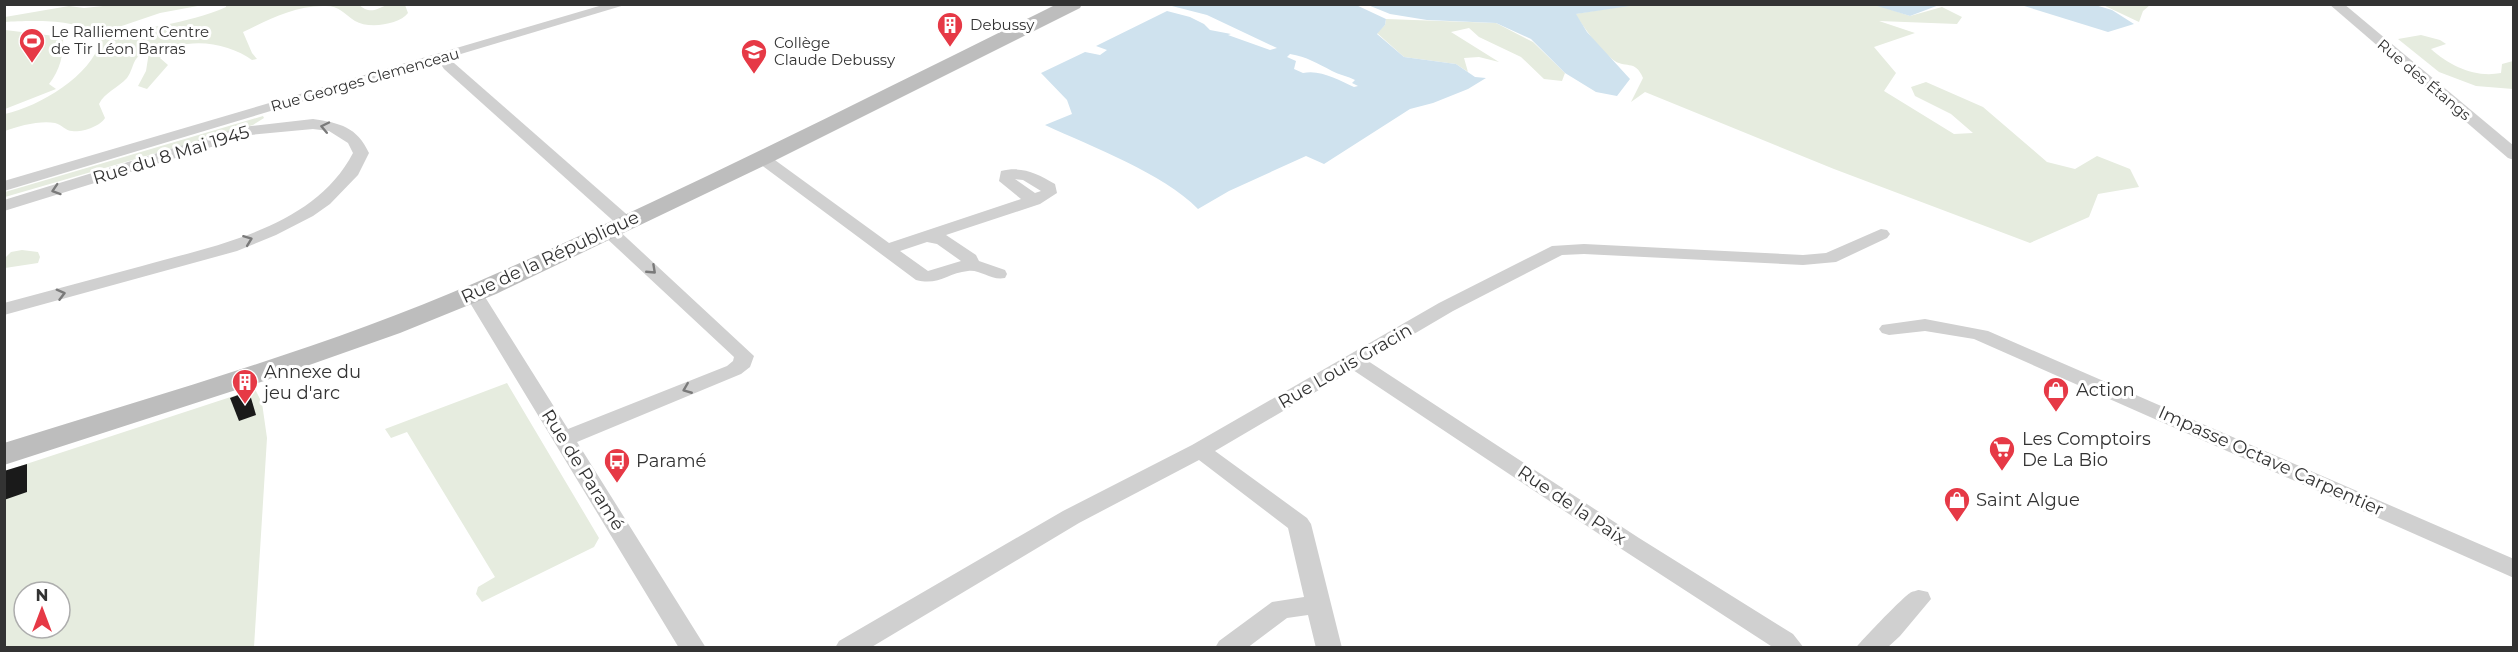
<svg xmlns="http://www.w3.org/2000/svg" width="2518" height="652" font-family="Montserrat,sans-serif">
	<rect width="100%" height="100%" fill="#fff"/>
	<!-- green -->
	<g fill="#e6ecdf" fill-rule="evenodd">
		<path d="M122,4l81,1 -43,8 -59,20 -8,1c-16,-16 -66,-13 -88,-12v-5l64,-11 15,2z"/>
		<path d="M358,4c13,12 19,4 32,0 4,-1 11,1 15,1l3,8c-9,12 -40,16 -53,8 -12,-8 -16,-16 -32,-15 -29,0 -55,14 -80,26l9,21 5,6 -5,1c-23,-17 -71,-26 -92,-2l8,7 -21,24 -9,-3 8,-15 3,-19h-4c-13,5 -11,17 -18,26 -9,10 -22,14 -28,26l6,14c-4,8 -24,15 -33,13 -6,0 -11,-7 -17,-8 -14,-3 -37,3 -50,8v-17c35,-8 86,-38 96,-74 41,-14 85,-15 125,-33v-2z"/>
		<path d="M1636,4h238l36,12 32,-9 20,10 -5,7 -78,-3 36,12 -41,14 22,26 -12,18 70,43 19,-1 -22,-19 -36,-18 -4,-9 15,-5 57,25 64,55 28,7 22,-13 33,13 9,18 -41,7 -9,23 -59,26 -196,-74 -189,-77 -14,10 12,-24c-8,-20 -18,-8 -31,-19 -14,-11 -26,-29 -37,-45z"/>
		<path d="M2103,5h47l-7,6 -4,11z"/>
		<path d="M1386,19l110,4 37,19 32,31 -3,8 -18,-2 -23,-22 -42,-20 -10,-9 -18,4 48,30 -20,-5 -15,1 4,14 -12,-8 -52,-7 -27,-24 8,-8z"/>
		<path d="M5,30l58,7c1,17 -3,33 -14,47l7,5 -51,20z"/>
		<path d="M2421,35l19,5 6,4 -15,5c19,17 44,29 70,24l1,-9 11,-3v28l-37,-3 -37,-14 -41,-33z"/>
		<path d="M263,116l1,2 -11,7 -248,72v-5z"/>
		<path d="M22,250l16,2 2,5 -2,6 -33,5v-10l6,-6z"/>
		<path d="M507,383l92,155 -5,9 -112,55 -6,-8 2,-7 17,-10 -88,-145 -16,6 -6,-9z"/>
		<path d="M255,389l7,14 5,35 -13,209 -249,1v-177zM24,592h36v36h-36z"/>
	</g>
	<!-- water -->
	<g fill="#cfe2ee" fill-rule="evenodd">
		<path d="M1354,4l32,15 -1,6 -8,9 27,23 52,7 19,13 11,1 -18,11 -35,14 -23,6 -86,55 -18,-8 -77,35 -31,18c-35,-36 -106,-62 -153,-84l27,-11 -5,-14 -26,-27 44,-21 15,3 7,-5 -11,-4 71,-35 23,6 14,7 6,6 21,4 -3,1 42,15 7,-2 -70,-33 -39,-10zM1290,54c17,3 27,9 42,17 7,4 16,5 23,9l-3,3 6,3 -4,1c-15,-7 -34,-18 -51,-14l-9,-4 2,-8 -9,-4z"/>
		<path d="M1368,5h268l-60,9 11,18 43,47 -13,17 -21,-4 -31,-19 -34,-34 -35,-16 -69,-3 -37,-6z"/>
		<path d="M1874,5h65l-29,11z"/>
		<path d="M2021,5h74l17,5 22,14 -26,8z"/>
	</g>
	<!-- building -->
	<g fill="#1a1a1a">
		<path d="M249,391l7,24 -17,6 -9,-23z"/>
		<path d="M27,464v28l-23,8v-29z"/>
	</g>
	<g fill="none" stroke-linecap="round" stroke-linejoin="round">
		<!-- street -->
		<g fill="#d0d0d0" fill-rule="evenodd">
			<path d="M606,4h22l-624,187v-10z"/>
			<path d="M2329,4h15l170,142v14l-6,-2z"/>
			<path d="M449,62l5,1 178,156 3,4 -3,4h-12l-176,-158 -2,-3 2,-3z"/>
			<path d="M313,119c27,4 44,8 56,34l-11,22 -28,29 -17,12 -37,19 -39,16 -233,64v-12c46,-12 92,-25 138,-37 74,-21 172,-38 211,-113l-5,-10 -19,-12 -16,-2 -63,6 -246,76v-11l238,-73z"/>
			<path d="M762,153l6,2 121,88 132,-44 -22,-18 2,-10c21,-5 36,2 54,13l2,9 -17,11 -94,31 30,20 3,6 26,9 2,4 -2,4c-14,3 -25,-9 -37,-7 -21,2 -29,15 -52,9l-160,-119 -2,-3 2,-3zM1015,179l8,1 18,11 -6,2zM927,242l10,2 24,17 -33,10 -28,-20z"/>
			<path d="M609,226l6,1 139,129 -4,11 -9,7 -164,68 129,206h-27l-215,-355 2,-4h14l88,140 159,-63 6,-5 1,-4 -131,-122 -3,-4 3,-4z"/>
			<path d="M1881,229l6,1 3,4 -3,4 -51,24 -33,3 -219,-11 -22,1 -109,56 -85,50 271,177 154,96 11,14h-30l-151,-98 -270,-180 -138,81 92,67 4,6 31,124h-26l-8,-33 -21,3 -40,30h-32l4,-7 53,-39 32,-5 -16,-69 -89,-68 -120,63 -209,125h-35l4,-7 224,-130 129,-66 247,-142 113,-57 32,-2 219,11 23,-2z"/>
			<path d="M1925,319l63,12 526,228v19l-540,-239 -49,-8 -36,4 -7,-2 -3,-4 3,-4z"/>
			<path d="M1919,590l9,2 3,7 -31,37 -13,12h-31c3,-5 48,-52 54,-55 1,-1 8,-3 9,-3z"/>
		</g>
		<!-- secondary -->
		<path fill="#bdbdbd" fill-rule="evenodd" d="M1057,4h25l-2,4 -310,155 -274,131 -96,39 -136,48 -260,84v-22c159,-50 321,-95 473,-161 196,-86 388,-183 580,-278z"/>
	</g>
	<!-- one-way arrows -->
	<defs><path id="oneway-chevron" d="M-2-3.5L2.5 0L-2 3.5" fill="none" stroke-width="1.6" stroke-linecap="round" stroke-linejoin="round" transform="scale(1.5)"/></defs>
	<g stroke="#7a7a7a">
		<use href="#oneway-chevron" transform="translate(325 127) rotate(-168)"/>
		<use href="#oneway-chevron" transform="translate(56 190) rotate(162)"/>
		<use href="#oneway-chevron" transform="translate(248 240) rotate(-21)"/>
		<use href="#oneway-chevron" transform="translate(652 270) rotate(43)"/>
		<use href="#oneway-chevron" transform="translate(61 294) rotate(-15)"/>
		<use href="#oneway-chevron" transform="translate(687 389) rotate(158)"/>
	</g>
	<!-- icons -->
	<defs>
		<g id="building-pin" transform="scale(1.35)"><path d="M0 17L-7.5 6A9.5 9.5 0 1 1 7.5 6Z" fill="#e63946" stroke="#fff"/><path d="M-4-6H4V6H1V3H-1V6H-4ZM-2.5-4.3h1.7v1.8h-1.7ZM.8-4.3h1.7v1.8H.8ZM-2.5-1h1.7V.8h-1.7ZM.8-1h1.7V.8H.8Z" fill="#fff"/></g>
		<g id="stadium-pin" transform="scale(1.35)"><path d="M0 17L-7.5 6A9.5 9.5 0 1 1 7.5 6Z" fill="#e63946" stroke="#fff"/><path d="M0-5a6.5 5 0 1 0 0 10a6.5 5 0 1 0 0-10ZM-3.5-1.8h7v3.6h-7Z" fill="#fff"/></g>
		<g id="school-pin" transform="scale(1.35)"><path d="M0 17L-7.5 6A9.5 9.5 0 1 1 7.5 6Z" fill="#e63946" stroke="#fff"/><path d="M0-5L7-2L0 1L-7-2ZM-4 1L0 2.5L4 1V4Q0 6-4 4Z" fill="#fff"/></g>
		<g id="shop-pin" transform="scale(1.35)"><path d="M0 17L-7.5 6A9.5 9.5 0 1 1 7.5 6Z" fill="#e63946" stroke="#fff"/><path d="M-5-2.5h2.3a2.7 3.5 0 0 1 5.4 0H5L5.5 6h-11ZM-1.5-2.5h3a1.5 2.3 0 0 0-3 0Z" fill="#fff"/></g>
		<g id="supermarket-pin" transform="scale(1.35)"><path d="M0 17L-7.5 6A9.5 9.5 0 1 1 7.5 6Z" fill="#e63946" stroke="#fff"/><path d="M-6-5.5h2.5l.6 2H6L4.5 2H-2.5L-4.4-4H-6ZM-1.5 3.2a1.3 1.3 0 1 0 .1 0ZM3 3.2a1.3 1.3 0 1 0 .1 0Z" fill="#fff"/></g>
		<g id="bus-pin" transform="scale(1.35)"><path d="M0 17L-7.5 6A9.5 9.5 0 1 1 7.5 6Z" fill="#e63946" stroke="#fff"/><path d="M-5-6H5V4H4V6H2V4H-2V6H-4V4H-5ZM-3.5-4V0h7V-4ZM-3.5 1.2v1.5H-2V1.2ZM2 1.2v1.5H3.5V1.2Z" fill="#fff"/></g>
	</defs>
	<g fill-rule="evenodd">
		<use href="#building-pin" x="950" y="25"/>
		<use href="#stadium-pin" x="32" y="41"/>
		<use href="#school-pin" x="754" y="52"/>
		<use href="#building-pin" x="245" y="382"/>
		<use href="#shop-pin" x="2056" y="390"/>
		<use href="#supermarket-pin" x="2002" y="449"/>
		<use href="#bus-pin" x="617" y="461"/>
		<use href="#shop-pin" x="1957" y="500"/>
	</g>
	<g text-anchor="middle" stroke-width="6" stroke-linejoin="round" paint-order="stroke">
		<!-- far-poi labels -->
		<g font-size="15" fill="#333" stroke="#fff" text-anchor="start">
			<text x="970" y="30">Debussy</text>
			<text x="51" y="37">Le Ralliement Centre<tspan x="51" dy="17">de Tir Léon Barras</tspan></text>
			<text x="774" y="48">Collège<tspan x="774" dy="17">Claude Debussy</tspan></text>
		</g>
		<!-- far-street labels -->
		<g font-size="15" fill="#333" stroke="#fff">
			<text transform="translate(365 80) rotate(-16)" y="5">Rue Georges Clemenceau</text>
			<text transform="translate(2424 80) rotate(40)" y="5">Rue des Étangs</text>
		</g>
		<!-- street labels -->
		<g font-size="18" fill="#333" stroke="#fff">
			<text transform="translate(171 155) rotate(-17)" y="6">Rue du 8 Mai 1945</text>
			<text transform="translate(550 257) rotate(-25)" y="6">Rue de la République</text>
			<text transform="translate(1345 366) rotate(-30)" y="6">Rue Louis Gracin</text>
			<text transform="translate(2271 461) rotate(24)" y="6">Impasse Octave Carpentier</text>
			<text transform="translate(583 470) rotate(58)" y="6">Rue de Paramé</text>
			<text transform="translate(1572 505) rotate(34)" y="6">Rue de la Paix</text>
		</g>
		<!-- poi labels -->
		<g font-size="18" fill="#333" stroke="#fff" text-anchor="start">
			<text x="264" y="378">Annexe du<tspan x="264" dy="21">jeu d'arc</tspan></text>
			<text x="2076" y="396">Action</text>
			<text x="2022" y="445">Les Comptoirs<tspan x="2022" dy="21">De La Bio</tspan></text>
			<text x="636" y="467">Paramé</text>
			<text x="1976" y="506">Saint Algue</text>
		</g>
	</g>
	<!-- border -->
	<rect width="2518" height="652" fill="none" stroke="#333333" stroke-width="12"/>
	<!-- north arrow -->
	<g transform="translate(42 610)"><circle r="28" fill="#ffffff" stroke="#adadad" stroke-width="1.5"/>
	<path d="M0-4.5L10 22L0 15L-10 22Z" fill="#e63946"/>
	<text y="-9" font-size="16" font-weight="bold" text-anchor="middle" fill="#333333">N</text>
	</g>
</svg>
